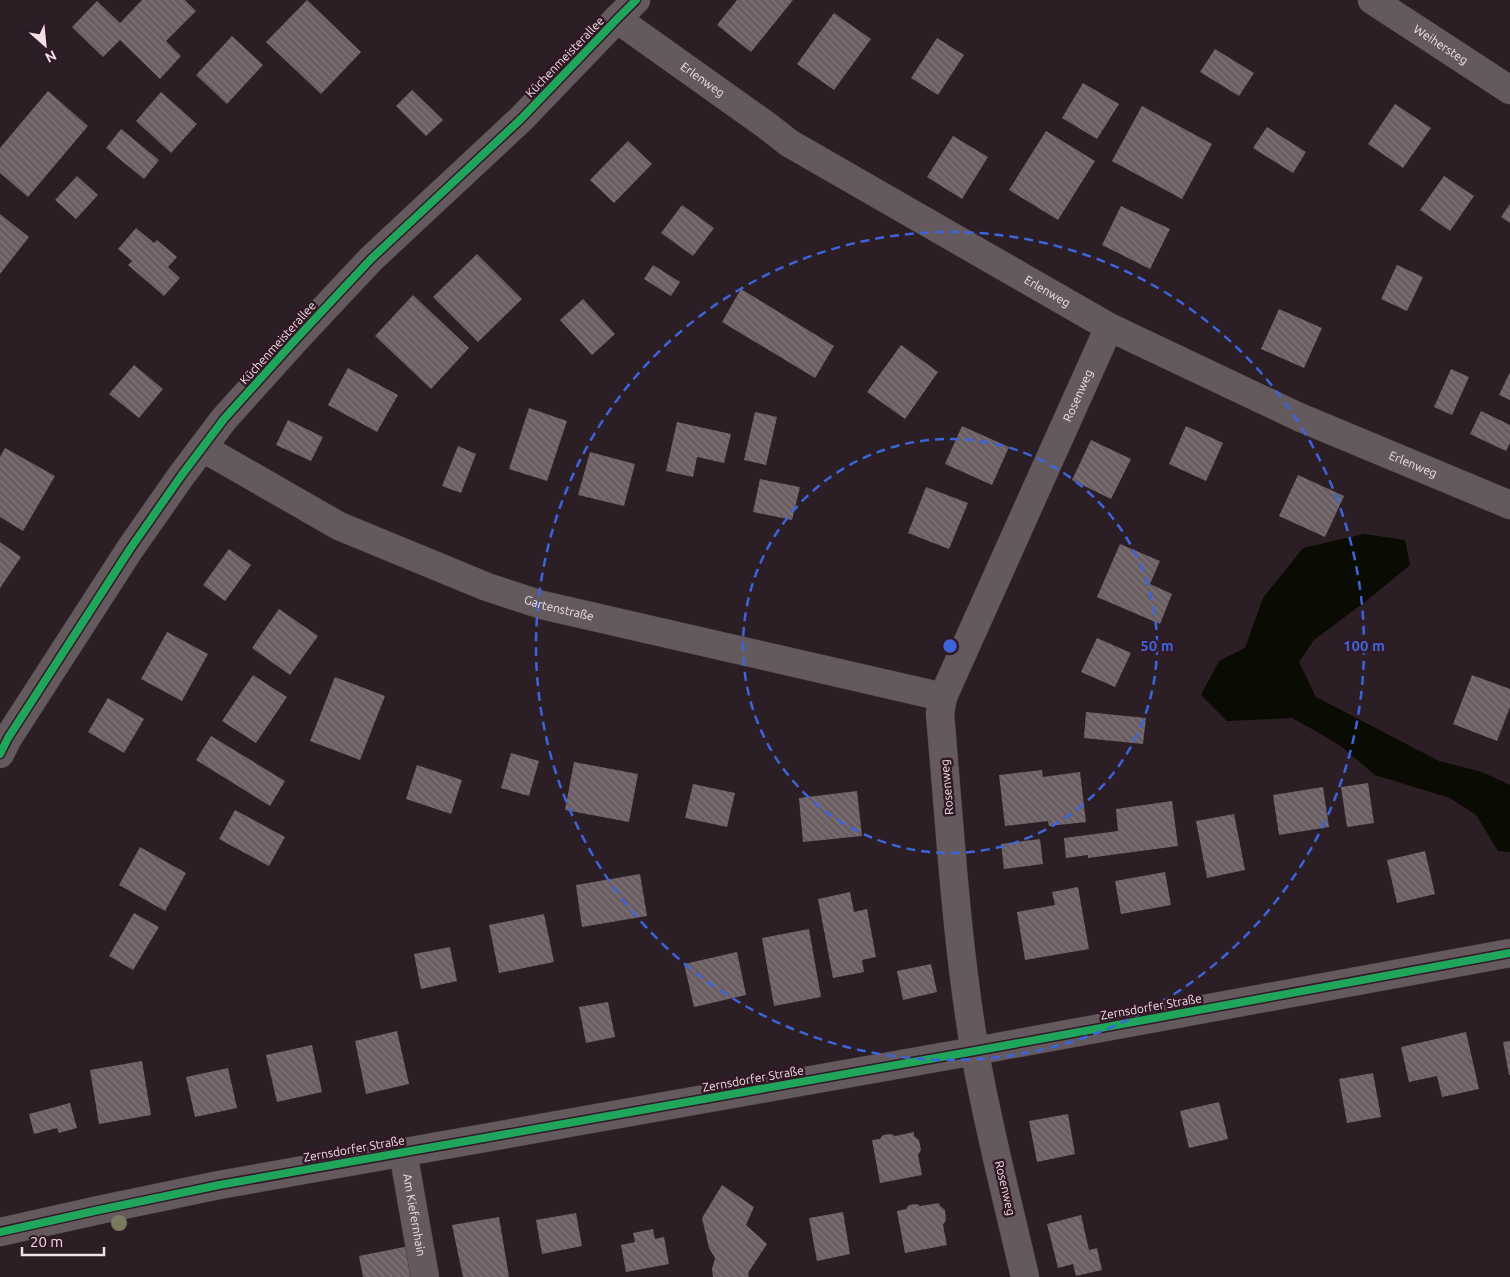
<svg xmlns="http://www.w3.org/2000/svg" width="1510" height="1277" font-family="Ubuntu,sans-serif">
	<defs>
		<pattern id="building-back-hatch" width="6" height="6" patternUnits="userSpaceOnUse" patternTransform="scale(1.25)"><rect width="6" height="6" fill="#6a5e63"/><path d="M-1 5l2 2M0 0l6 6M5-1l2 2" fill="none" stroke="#807579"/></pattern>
	</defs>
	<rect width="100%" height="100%" fill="#2b1e24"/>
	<!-- water -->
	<path fill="#0a0b03" d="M1364,534l41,6 5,25 -40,33 -56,42 -15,22 17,35 123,64 43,11 28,13v67l-12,-1 -22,-36 -26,-17 -75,-23 -33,-28 -21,-13 -29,-16 -65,3 -26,-26 18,-34 26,-13 18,-50 40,-50z"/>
	<!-- building -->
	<g fill="url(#building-back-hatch)">
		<path d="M142,0h43l11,11 -30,30 15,15 -21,23 -40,-39 -17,17 -31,-30 25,-26 23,22z"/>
		<path d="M307,0l54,52 -40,42 -55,-52z"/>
		<path d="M737,0h56l-42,52 -34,-27z"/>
		<path d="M834,13l37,26 -37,51 -37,-26z"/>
		<path d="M232,36l31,29 -36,39 -31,-29z"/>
		<path d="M937,38l27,17 -26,40 -27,-17z"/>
		<path d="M1215,49l39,24 -15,23 -39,-24z"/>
		<path d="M1083,83l36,21 -22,35 -35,-21z"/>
		<path d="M412,90l31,30 -17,16 -30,-30z"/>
		<path d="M48,91l40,35 -60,71 -28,-24v-25z"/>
		<path d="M161,92l36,32 -26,29 -35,-32z"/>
		<path d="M1395,104l36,24 -28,40 -35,-24z"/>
		<path d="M1142,106l70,38 -30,55 -70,-38z"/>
		<path d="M1267,127l39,25 -13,21 -40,-25z"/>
		<path d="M121,129l38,31 -15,19 -38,-31z"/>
		<path d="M1046,131l49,30 -37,59 -49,-30z"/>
		<path d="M953,136l35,21 -26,42 -35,-22z"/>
		<path d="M628,141l24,23 -38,39 -24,-23z"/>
		<path d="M77,176l21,19 -22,24 -21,-19z"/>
		<path d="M1444,176l30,20 -24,35 -30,-21z"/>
		<path d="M1510,204v19l-9,-6z"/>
		<path d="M682,205l32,23 -21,28 -32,-23z"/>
		<path d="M1121,206l49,23 -20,40 -48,-24z"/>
		<path d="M0,214l29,23 -29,37z"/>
		<path d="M136,228l18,15 3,-3 20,17 -9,10 12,11 -16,18 -36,-31 4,-4 -14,-12z"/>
		<path d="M477,254l45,45 -44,43 -45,-45z"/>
		<path d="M653,265l27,17 -9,14 -27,-17z"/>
		<path d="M1397,265l26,12 -16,34 -26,-12z"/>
		<path d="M741,289l93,57 -19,32 -93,-56z"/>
		<path d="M413,295l56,53 -38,41 -56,-53z"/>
		<path d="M583,299l32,35 -23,21 -32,-35z"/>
		<path d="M1279,309l43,19 -18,40 -43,-19z"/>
		<path d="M901,345l37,27 -33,47 -38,-27z"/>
		<path d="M134,365l29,24 -24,29 -30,-24z"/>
		<path d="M348,368l50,27 -21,37 -49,-27z"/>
		<path d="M1451,369l18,8 -17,38 -18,-8z"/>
		<path d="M1510,372v28l-11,-5z"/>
		<path d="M529,408l38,13 -20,60 -38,-12z"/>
		<path d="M1481,411l29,14v18l-4,8 -36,-17z"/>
		<path d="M755,412l22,5 -11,48 -22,-5z"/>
		<path d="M288,420l35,17 -12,24 -35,-16z"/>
		<path d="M677,422l54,12 -7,29 -27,-6 -4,20 -27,-6z"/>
		<path d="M962,426l47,21 -17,38 -47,-21z"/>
		<path d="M1186,426l37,17 -17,38 -37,-17z"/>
		<path d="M1091,440l40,19 -20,40 -39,-19z"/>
		<path d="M458,446l18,8 -15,39 -19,-7z"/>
		<path d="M5,448l50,28 -32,55 -23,-14v-60z"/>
		<path d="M590,452l45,12 -11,42 -46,-11z"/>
		<path d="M1298,475l46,21 -19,41 -46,-21z"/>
		<path d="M760,479l40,8 -8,33 -39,-8z"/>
		<path d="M926,487l42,16 -19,46 -41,-16z"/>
		<path d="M0,542l21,15 -21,31z"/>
		<path d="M1120,544l40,17 -10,23 22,10 -12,30 -63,-27z"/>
		<path d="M229,549l22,16 -26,36 -22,-16z"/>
		<path d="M279,609l39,27 -28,39 -38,-27z"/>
		<path d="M167,632l41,22 -26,47 -41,-22z"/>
		<path d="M1097,638l34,15 -16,34 -34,-15z"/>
		<path d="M253,675l34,22 -31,46 -34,-22z"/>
		<path d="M1472,675l38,14v18l-13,34 -44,-17z"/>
		<path d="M335,677l50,19 -25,64 -50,-19z"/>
		<path d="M108,698l36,21 -20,34 -36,-21z"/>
		<path d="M1086,712l60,6 -3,26 -59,-6z"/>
		<path d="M211,736l74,45 -15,25 -74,-46z"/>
		<path d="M511,753l28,8 -10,35 -28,-8z"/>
		<path d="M574,762l64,12 -9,48 -64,-12z"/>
		<path d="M417,765l45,15 -11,34 -45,-15z"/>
		<path d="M1042,770l1,7 37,-5 6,50 -37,4 -1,-5 -43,5 -6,-51z"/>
		<path d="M1368,783l6,40 -27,4 -6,-40z"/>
		<path d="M693,784l42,9 -8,34 -42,-9z"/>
		<path d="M1323,787l6,40 -50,8 -6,-40z"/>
		<path d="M857,791l5,45 -59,6 -4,-44z"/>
		<path d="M1172,801l6,45 -90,12v-3l-22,3 -2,-20 54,-7 -2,-22z"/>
		<path d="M235,810l50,27 -16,29 -50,-27z"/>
		<path d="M1234,814l11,56 -38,8 -11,-57z"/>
		<path d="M1040,839l3,25 -39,5 -3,-25z"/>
		<path d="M140,847l46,26 -21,38 -46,-26z"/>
		<path d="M1425,851l10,43 -38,9 -10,-43z"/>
		<path d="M1165,872l6,33 -50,9 -6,-33z"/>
		<path d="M640,874l7,42 -65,11 -6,-42z"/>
		<path d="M1078,887l11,62 -64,11 -8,-48 38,-7 -3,-13z"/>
		<path d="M850,892l4,20 13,-3 9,48 -14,3 2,12 -31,6 -15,-79z"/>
		<path d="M134,913l25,14 -26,43 -24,-14z"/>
		<path d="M544,914l10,48 -55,11 -10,-48z"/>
		<path d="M809,929l12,68 -47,9 -12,-68z"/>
		<path d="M450,947l7,34 -36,8 -7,-35z"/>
		<path d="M737,952l9,43 -52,12 -10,-43z"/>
		<path d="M931,964l6,28 -34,8 -6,-29z"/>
		<path d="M608,1002l7,35 -29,6 -7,-36z"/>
		<path d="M397,1031l12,53 -43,10 -11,-53z"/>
		<path d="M1466,1032l13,57 -37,8 -5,-21 -28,6 -8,-35z"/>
		<path d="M1510,1041v34h-1l-6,-33z"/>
		<path d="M312,1045l10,47 -45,10 -11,-47z"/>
		<path d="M142,1061l9,54 -52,9 -9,-54z"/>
		<path d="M228,1068l9,40 -42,9 -9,-40z"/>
		<path d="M1373,1073l8,44 -34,6 -8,-44z"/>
		<path d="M1219,1102l9,37 -39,9 -9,-37z"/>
		<path d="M70,1103l7,25 -18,5 -2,-5 -23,6 -5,-20z"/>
		<path d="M1068,1114l7,40 -38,8 -8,-41z"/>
		<path d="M914,1132v4l5,4 2,10 -3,5 4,20 -42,8 -8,-43 8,-1 3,-4 8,-1 4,2z"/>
		<path d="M722,1185l32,22 -8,18 21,19 -19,29 1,4h-36l-1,-8 3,-11 -6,-10 -7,-30z"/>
		<path d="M939,1203l1,3 5,4 1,10 -3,5 4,20 -42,8 -8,-42 9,-2 3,-4 8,-1 3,2z"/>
		<path d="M843,1212l7,42 -33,7 -8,-43z"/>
		<path d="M576,1213l6,33 -40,8 -6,-34z"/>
		<path d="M1081,1215l8,35 8,-2 5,22 -26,6 -3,-12 -15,4 -11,-44z"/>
		<path d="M499,1217l10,60h-46l-11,-52z"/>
		<path d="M653,1229l2,10 9,-2 5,27 -43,8 -5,-27 14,-3 -2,-9z"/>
		<path d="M409,1246l5,31h-51l-4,-21z"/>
	</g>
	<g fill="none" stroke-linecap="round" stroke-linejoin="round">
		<!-- street casing -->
		<g stroke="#483c41" stroke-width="29">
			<g id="street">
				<path id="s1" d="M1372,0l138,90"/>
				<path id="s2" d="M617,19l149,106 23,18 320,184 190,90 211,88"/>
				<path id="s3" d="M203,448l136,78 148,61 55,18 401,92"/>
				<path d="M0,754l8,-16 122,-189 51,-73 43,-57 73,-81 74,-79 150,-140 96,-100 19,-19"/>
				<path id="s4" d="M403,1152l22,125"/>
				<path id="s5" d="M1025,1277c-17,-75 -37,-149 -50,-225 -19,-112 -25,-225 -35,-338l3,-17 8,-18 158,-352"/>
			</g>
		</g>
		<!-- secondary casing -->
		<g stroke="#483c41" stroke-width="29">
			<path id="secondary" d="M0,1232l99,-22 120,-25 756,-134 535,-98"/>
		</g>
		<!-- street -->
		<use href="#street" stroke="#645a5e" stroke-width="28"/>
		<!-- secondary -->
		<use href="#secondary" stroke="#645a5e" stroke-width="28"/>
		<!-- cycleway casing -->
		<g stroke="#311824" stroke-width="11">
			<g id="cycleway">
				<path d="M0,754l8,-16 122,-189 51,-73 43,-57 73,-81 74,-79 150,-140 96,-100 19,-19"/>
				<path d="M0,1232l99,-22 120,-25 756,-134 535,-98"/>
			</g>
		</g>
		<!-- cycleway -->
		<use href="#cycleway" stroke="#20a55d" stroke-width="8"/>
	</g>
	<!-- trees -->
	<circle fill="#797a5f" cx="119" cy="1223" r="8"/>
	<!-- distance rings -->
	<g fill="none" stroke="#3d64da" stroke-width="2.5" stroke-dasharray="9 6">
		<circle cx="950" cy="646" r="207"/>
		<circle cx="950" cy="646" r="414"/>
	</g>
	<g text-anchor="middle" stroke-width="5" stroke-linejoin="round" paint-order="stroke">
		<!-- street labels -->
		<g font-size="12" fill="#f2e0e7" stroke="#311824">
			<text dy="4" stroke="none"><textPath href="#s1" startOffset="82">Weihersteg</textPath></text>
			<text transform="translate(565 57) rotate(-46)" y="4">Küchenmeisterallee</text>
			<text dy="4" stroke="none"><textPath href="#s2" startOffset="105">Erlenweg</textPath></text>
			<text dy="4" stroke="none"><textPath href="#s2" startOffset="510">Erlenweg</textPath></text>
			<text transform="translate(278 343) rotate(-48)" y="4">Küchenmeisterallee</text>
			<text dy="4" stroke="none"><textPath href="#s5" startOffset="918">Rosenweg</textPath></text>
			<text dy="4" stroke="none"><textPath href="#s2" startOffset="915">Erlenweg</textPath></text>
			<text dy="4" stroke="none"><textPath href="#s3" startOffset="392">Gartenstraße</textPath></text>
			<text transform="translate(947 787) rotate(-95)" y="4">Rosenweg</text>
			<text transform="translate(1151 1007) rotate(-10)" y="4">Zernsdorfer Straße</text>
			<text transform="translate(753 1079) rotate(-10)" y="4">Zernsdorfer Straße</text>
			<text transform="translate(354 1149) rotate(-10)" y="4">Zernsdorfer Straße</text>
			<text transform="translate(1005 1188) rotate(77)" y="4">Rosenweg</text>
			<text dy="4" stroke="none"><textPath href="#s4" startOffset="64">Am Kiefernhain</textPath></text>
		</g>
	</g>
	<circle cx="950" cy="646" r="8" fill="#3d64da" stroke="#311824" stroke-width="2.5"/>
	<g font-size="15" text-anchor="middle" font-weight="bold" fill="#3d64da" stroke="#311824" stroke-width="5" stroke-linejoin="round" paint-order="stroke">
		<text x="1157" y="651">50 m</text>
		<text x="1364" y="651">100 m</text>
	</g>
	<!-- north arrow -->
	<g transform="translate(45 45) rotate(153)" stroke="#311824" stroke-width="4" paint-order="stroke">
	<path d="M0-4L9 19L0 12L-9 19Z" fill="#f2e0e7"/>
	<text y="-8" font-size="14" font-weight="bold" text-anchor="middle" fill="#f2e0e7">N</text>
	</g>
	<!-- scale -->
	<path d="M22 1247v8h82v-8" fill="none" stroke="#f2e0e7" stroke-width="2.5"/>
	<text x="30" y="1247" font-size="15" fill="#f2e0e7" stroke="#311824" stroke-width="4" paint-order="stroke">20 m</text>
</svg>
